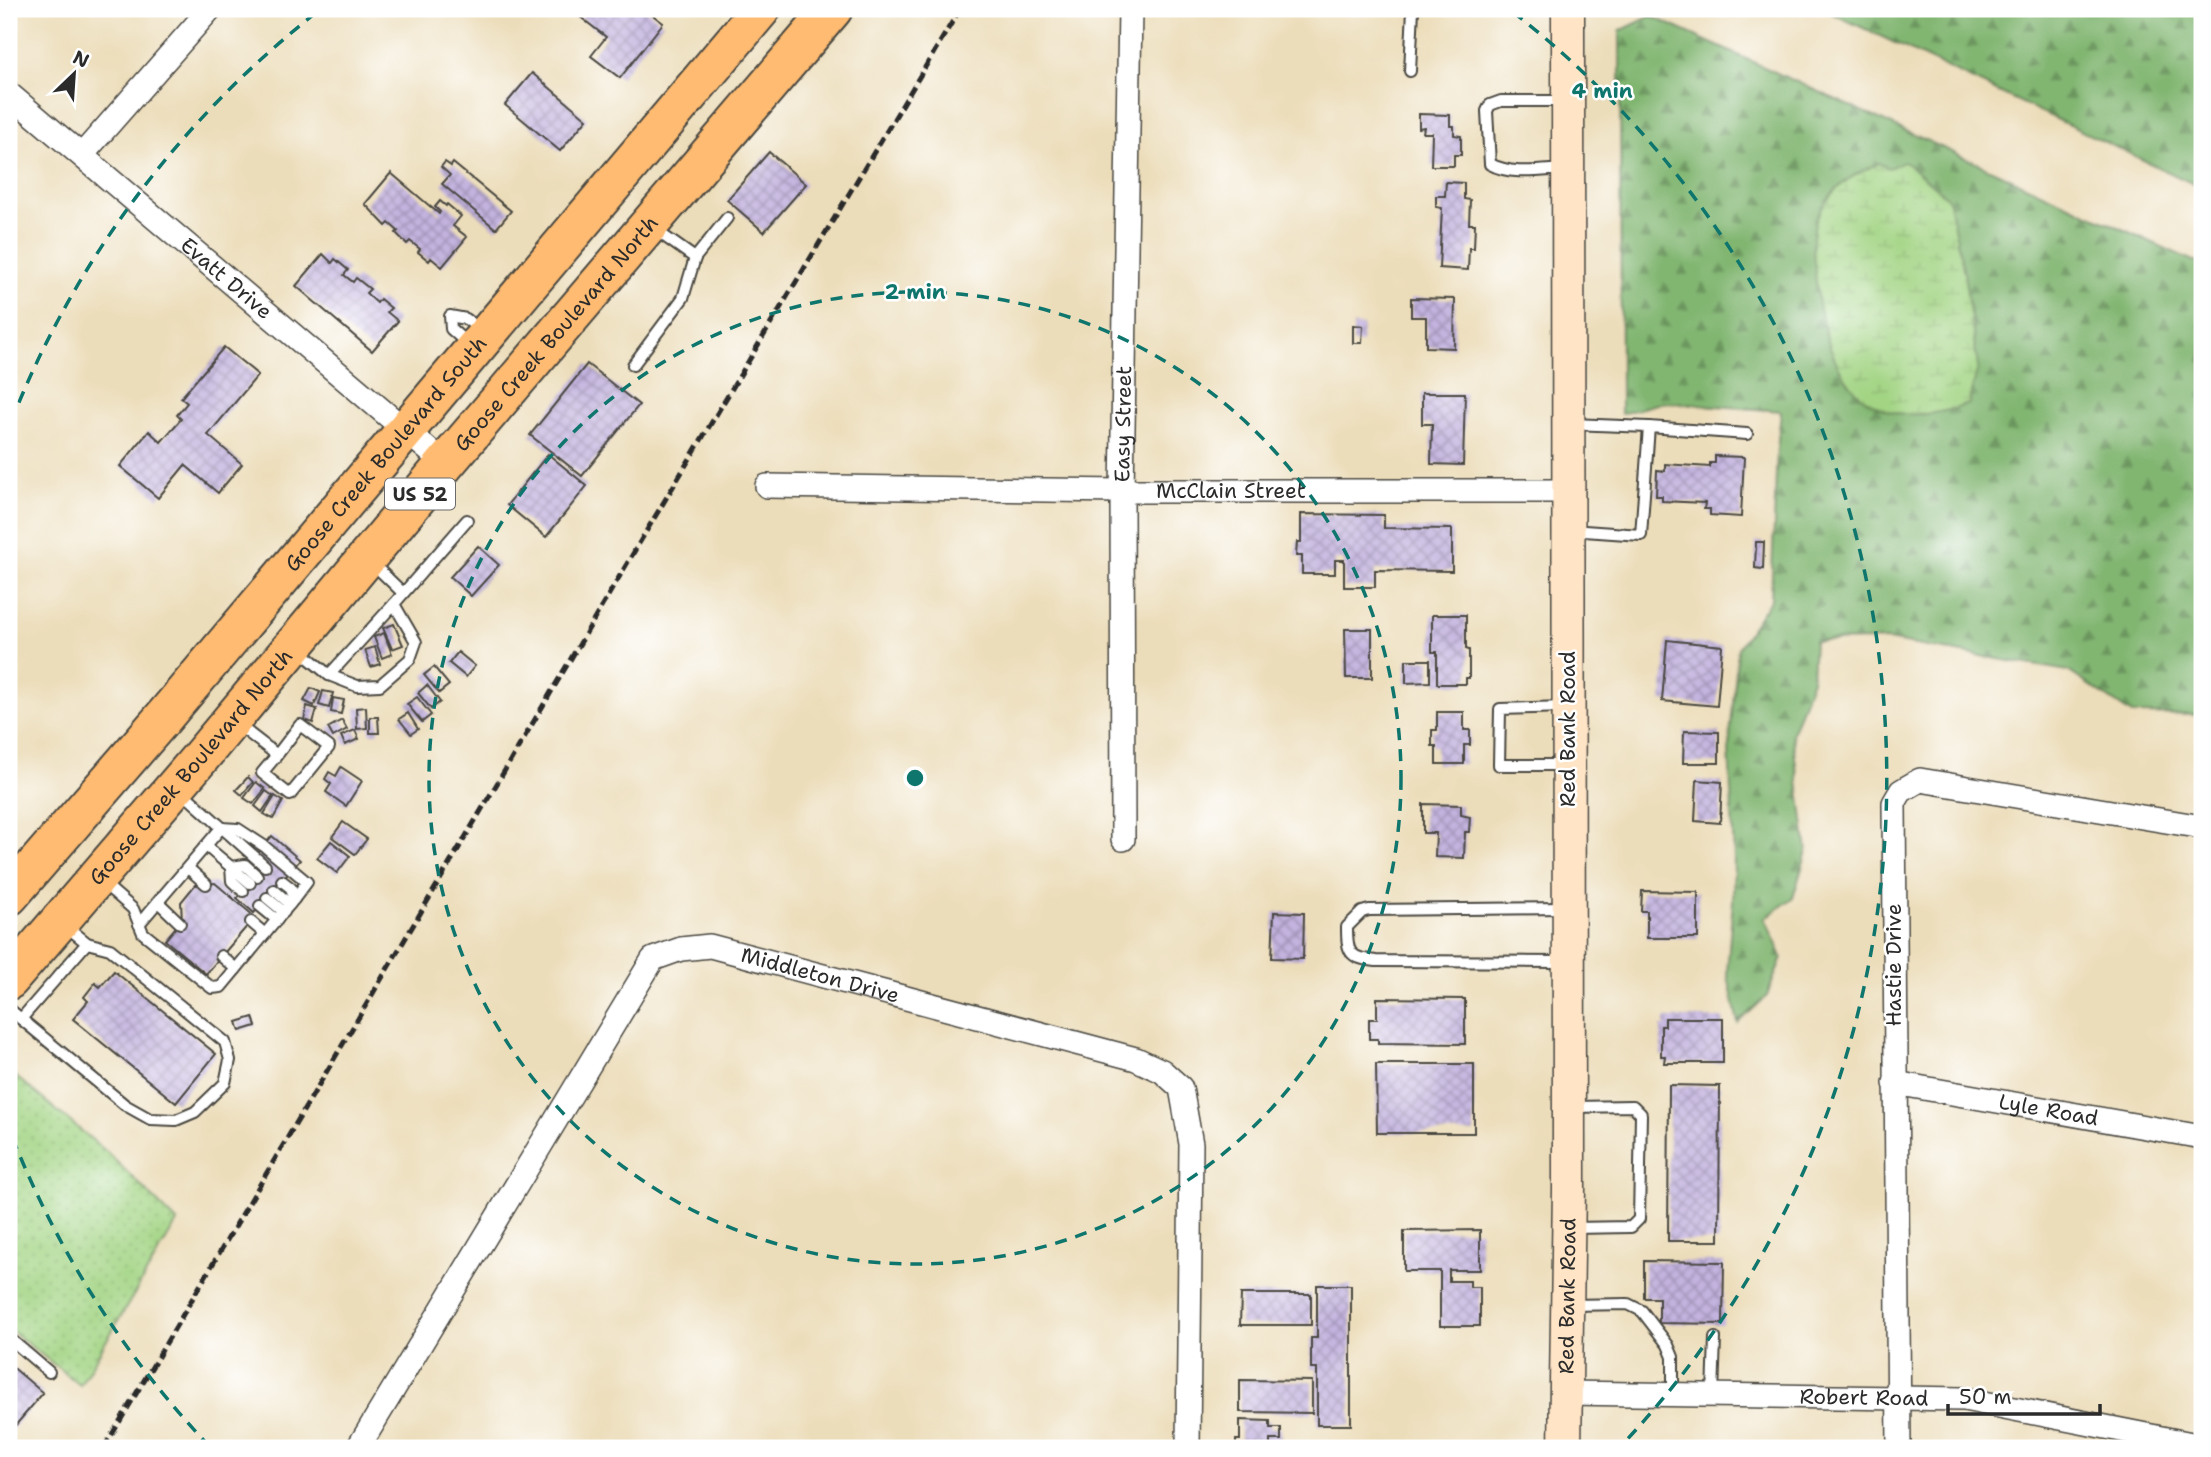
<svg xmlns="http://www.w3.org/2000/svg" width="2211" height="1457" font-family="'Shantell Sans',sans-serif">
	<defs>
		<pattern id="grass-dots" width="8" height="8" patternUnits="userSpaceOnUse" patternTransform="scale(1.75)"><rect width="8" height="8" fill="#a2d483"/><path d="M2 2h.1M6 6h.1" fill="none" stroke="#8cb671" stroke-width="1.8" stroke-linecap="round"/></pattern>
		<pattern id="forest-firs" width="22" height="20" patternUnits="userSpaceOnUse" patternTransform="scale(1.75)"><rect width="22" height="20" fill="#81b671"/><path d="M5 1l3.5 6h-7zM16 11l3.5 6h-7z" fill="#6a945d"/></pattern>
		<pattern id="wetland-marsh" width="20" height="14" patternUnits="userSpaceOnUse" patternTransform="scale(1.75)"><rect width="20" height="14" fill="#a2d483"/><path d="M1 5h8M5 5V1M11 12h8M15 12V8" fill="none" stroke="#8cb671"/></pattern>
		<pattern id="building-cross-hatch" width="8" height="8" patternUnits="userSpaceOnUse" patternTransform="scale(1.75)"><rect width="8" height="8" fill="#c3b3df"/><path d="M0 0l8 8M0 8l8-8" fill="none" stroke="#9f92b5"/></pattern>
	</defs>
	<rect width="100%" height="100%" fill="#fff"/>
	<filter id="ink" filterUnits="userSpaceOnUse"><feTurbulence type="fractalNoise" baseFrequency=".0143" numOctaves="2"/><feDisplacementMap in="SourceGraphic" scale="14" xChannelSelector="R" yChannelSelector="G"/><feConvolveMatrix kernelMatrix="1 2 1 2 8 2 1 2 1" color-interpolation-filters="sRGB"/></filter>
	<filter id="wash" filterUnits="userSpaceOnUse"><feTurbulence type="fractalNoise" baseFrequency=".00686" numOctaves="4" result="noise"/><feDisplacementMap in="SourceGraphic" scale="28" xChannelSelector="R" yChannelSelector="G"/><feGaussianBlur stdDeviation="1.57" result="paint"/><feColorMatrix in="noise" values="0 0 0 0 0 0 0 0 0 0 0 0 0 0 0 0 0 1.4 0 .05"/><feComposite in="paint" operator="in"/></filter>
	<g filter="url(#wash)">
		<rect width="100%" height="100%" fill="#ecddba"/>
		<!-- grass -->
		<path fill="url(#grass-dots)" stroke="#668057" stroke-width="2" d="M9,1071l99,82 69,69 -97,163 -71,-56z"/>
		<!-- forest -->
		<g fill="url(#forest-firs)" stroke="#56704e" stroke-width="2">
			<path d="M1823,9h379v179z"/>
			<path d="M1651,16l551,249v450l-70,-1 -64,-43 -181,-31 -73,1 -2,39 -20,54 15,117 -14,47 -28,20 17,39 -15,39 -29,27 -11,-51 6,-72 1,-42 -5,-110 9,-100 33,-49 6,-150 4,-38 -117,-9 -43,12 -1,-383z"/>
		</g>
		<!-- wetland -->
		<path fill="url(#wetland-marsh)" stroke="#668057" stroke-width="2" d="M1904,161l44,37 16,75 14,94 -9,37c-105,37 -143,-28 -153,-123 -2,-25 -8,-49 5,-72 13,-23 34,-35 58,-46l10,5z"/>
		<g id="blocks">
			<!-- building -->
			<g fill="url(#building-cross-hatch)">
				<path d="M570,9h75l18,14 -43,55 -29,-22 15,-19z"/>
				<path d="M532,73l55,46 -27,32 -55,-46z"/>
				<path d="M1419,114l31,1v11h4v9l7,1v19h-7v11h-23l1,-33h-9l1,-6 -5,1z"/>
				<path d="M769,152l37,32 -42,48 -37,-32z"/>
				<path d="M445,162l6,4 2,-3 58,48 -15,18 -54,-45 8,-9 -9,-8z"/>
				<path d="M391,173l48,41 1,-2 -5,-5 5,-6 6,5 1,-2 14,12 -8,10 14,11 -25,30 -11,-9 -2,3 -11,-9 2,-3 -10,-8 -3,3 -11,-11 2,-2 -9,-8 -3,3 -21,-22z"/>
				<path d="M1446,182l18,1v16l6,1 -1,24h6l-1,24h-5l-1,22 -29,-2 3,-60 -6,-1v-11h9z"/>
				<path d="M323,254l9,9 3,-4 13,11 -4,5 9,7 3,-4 14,11 -4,4 11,10 3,-4 11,9 -4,4 11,9 -26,30 -76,-65z"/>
				<path d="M1411,298l44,1 -1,49 -28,-1v-30h-15z"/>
				<path d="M1353,325l10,1 -1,17h-9z"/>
				<path d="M224,347l34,28 -50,60 34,29 -24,29 -33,-28 -27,33 -38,-32 29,-35 12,11 20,-23 -4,-4 10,-12 -6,-5z"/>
				<path d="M587,364l52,41 -57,71 -52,-41z"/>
				<path d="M1422,393h43l-2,72 -32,-1 1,-40h-10z"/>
				<path d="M548,454l39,32 -41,51 -39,-32z"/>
				<path d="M1715,456l29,1 -3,60 -31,-2v-6h-6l1,-6 -43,-2v-5h-6l1,-26 8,1v-7l45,3v-4h5z"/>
				<path d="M1301,514l83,1v13l68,1v42l-77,-1v17h-31v-27h-9v14h-33v-18h-6l1,-14h4z"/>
				<path d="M1756,542h8l-1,27 -8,-1z"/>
				<path d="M478,546l21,19 -28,31 -21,-19z"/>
				<path d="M1432,615h34v34l3,1v28h-3v6h-29v-32h-5z"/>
				<path d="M394,624l9,21 -11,4 -9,-21z"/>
				<path d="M1345,629h27v49h-26z"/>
				<path d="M384,633l8,21 -10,4 -8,-21z"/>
				<path d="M1667,640l55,6 -5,60 -55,-5z"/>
				<path d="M375,647l5,17 -9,3 -6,-17z"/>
				<path d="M458,652l17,14 -9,11 -17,-14z"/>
				<path d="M1406,660h24v22l-24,1z"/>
				<path d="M434,667l15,18 -10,8 -15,-18z"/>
				<path d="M427,685l13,17 -9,7 -13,-16z"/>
				<path d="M311,688l9,4 -6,14 -10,-5z"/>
				<path d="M323,691l10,2 -4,15 -10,-3z"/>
				<path d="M417,697l14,18 -9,7 -15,-18z"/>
				<path d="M333,698l11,2 -3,14 -10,-2z"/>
				<path d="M307,706l10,3 -4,14 -9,-3z"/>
				<path d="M366,707l1,21 -10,1 -1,-21z"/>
				<path d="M1437,712h27v18h6v15h-6v19h-28v-18h-4v-16h5z"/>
				<path d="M408,713l10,16 -7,5 -12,-15z"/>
				<path d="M370,717h8l1,16h-9z"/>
				<path d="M342,720l5,9 -14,8 -5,-9z"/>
				<path d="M355,730l4,9 -14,6 -4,-9z"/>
				<path d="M1684,731l35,1v31h-36z"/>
				<path d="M341,767l21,14 -16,25 -20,-14 5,-8 -6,-5 4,-7 7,4z"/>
				<path d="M248,777l5,5 -11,13 -6,-5z"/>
				<path d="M1697,780l25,2 -2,41 -25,-2z"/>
				<path d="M256,782l9,7 -12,15 -9,-6z"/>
				<path d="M266,791l7,5 -11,16 -7,-6z"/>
				<path d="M275,796l8,5 -10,18 -9,-5z"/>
				<path d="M1423,804l38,1v10l9,2 -1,15h-4l-1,26 -29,-1 1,-24h-13z"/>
				<path d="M343,822l24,17 -12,15 -23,-17z"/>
				<path d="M272,836l28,24 -46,53 -17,-15 29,-33 -11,-9z"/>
				<path d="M331,841l19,15 -13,17 -20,-15z"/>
				<path d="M215,883l40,34 -49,57 -41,-34 17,-20 -1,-18 14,-17z"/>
				<path d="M1642,891l56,1v46h-51v-27h-6z"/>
				<path d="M1274,912l30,1 -1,46 -31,-1z"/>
				<path d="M114,971l102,83 -40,49 -103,-84 15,-18 -4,-4 11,-14 5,4z"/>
				<path d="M1377,998l88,1v45l-87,-1v-4h-9v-20h8z"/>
				<path d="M253,1017l3,9 -16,5 -3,-9z"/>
				<path d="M1665,1018h58v45h-59l1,-7h-4v-30h4z"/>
				<path d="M1376,1064h98v69h-97z"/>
				<path d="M1669,1085l51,1 -1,155h-51z"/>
				<path d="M1480,1230v40h-31v11h21v6h10v39h-40v-55h-36v-40z"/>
				<path d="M1644,1261l80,1 -1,62 -64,-1v-25h-15z"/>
				<path d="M1317,1285h34v140h-34v-56h-6v-31h6z"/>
				<path d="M1241,1294h70v31h-71z"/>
				<path d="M9,1364l34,29 -34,40z"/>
				<path d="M1240,1380l72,1v32l-72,-1z"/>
				<path d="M1240,1420l30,1v7h11v12h-11v8h-34v-8h4z"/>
			</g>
		</g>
	</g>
	<g filter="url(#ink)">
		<use href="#blocks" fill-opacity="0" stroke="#484640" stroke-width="2"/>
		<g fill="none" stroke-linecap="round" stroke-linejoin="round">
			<!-- lane casing -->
			<g stroke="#484640" stroke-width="14">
				<g id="lane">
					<path d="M1410,71l3,-62"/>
					<path d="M1566,101h-65l-11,4 -3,6 3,53c22,12 52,6 77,5"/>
					<path d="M695,258l32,-40"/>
					<path d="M469,345l-18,-16 -1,-13 16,3 15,11"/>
					<path d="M633,365l50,-67 12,-40 -41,-29"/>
					<path d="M1571,424l78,3"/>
					<path d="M1570,530l71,5 8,-108 98,7"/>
					<path d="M372,563l31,30"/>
					<path d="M299,650l30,25 28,11 23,-1 30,-26 6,-17 -22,-38 73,-84"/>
					<path d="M329,675l65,-71"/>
					<path d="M1565,707l-65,2 -1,56h66"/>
					<path d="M237,724l40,31 -15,18 28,22 39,-48 -29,-22 -23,30"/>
					<path d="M181,791l84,75"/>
					<path d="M206,846l44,37"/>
					<path d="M231,867l1,14 11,10"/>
					<path d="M231,867l14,-2 12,11"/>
					<path d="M188,868l18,16"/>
					<path d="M102,882l31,27 10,24 69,55 9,-1 73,-88 -3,-11 -9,-7"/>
					<path d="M274,890l16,14"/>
					<path d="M267,898l17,14"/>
					<path d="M158,902l22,21"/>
					<path d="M260,906l17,14"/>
					<path d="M1566,908l-197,2 -7,2 -15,15c0,26 2,31 29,34l190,1"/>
					<path d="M251,922l14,12"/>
					<path d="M139,924l82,-96 17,1 26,17 43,36 -13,17"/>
					<path d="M221,956l15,13"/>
					<path d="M9,1009l116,96 25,14 26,1 19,-8 30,-29 5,-23 -5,-18 -115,-93 -23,-6 -21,-17"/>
					<path d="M21,1019l66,-76"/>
					<path d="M1572,1228l59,-1 8,-8 2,-105 -8,-8 -60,1"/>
					<path d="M1570,1305l58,-1 14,7 26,34 5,12v38"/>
					<path d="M9,1338l40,34"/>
					<path d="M1713,1395l2,-57"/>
				</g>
			</g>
			<!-- street casing -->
			<g stroke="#484640" stroke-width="26">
				<g id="street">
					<path id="s1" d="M9,94l436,370"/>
					<path d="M82,155l128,-146"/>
					<path id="s2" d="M767,486l355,5h445"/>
					<path id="s3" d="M1123,839l-1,-348 8,-482"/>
					<path id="s4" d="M1895,1083l307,54"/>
					<path id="s5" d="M1565,1393l399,6 238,47"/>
					<path id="s6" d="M358,1448l295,-489 28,-10 29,-3 426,113 26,12 19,17 10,56 -3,304"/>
					<path d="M1899,1448l-5,-645 7,-12 19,-11 282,47"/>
				</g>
			</g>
			<!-- secondary casing -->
			<g stroke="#484640" stroke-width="35">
				<g id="secondary">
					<path id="s7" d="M1565,1448l4,-260 -1,-1179"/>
				</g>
			</g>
			<!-- highway casing -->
			<g stroke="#484640" stroke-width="42">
				<g id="highway">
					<path id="s8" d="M9,896l154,-178 598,-709"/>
					<path id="s9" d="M9,980l190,-221 246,-295 388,-455"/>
				</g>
			</g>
			<!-- lane -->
			<use href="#lane" stroke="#fff" stroke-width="10"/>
			<!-- street -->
			<use href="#street" stroke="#fff" stroke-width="23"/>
			<!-- secondary -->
			<use href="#secondary" stroke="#ffe4c6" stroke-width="32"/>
			<!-- highway -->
			<use href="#highway" stroke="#febb71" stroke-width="38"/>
			<!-- rail -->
			<path stroke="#2b2b2b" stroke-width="5" stroke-dasharray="10 5" stroke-linecap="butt" d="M104,1448l540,-913 316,-526"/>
		</g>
	</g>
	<!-- distance rings -->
	<g fill="none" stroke="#0f766e" stroke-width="3.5" stroke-dasharray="12 9">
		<circle cx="915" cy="778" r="486"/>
		<path d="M210 1447A972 972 0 0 1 11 1134M11 422A972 972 0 0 1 317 12M1513 12A972 972 0 0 1 1620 1447"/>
	</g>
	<g text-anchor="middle" stroke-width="5" stroke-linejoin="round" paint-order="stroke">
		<!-- shield labels -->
		<rect fill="#fff" stroke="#6b6b6b" stroke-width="2" x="385" y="478.5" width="70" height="31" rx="5"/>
		<g font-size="19" font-weight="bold" fill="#2b2b2b">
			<text x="420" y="501">US 52</text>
		</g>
		<!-- street labels -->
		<g font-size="21" fill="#2b2b2b" stroke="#fff">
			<text dy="7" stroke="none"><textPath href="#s1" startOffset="285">Evatt Drive</textPath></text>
			<text dy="7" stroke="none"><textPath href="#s9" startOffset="847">Goose Creek Boulevard North</textPath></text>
			<text dy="7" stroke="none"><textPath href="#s3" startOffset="415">Easy Street</textPath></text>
			<text dy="7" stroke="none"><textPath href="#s8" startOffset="581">Goose Creek Boulevard South</textPath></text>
			<text dy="7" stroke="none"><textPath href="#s2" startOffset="464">McClain Street</textPath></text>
			<text transform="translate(1568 729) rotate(-90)" y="7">Red Bank Road</text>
			<text dy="7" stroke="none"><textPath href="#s9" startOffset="280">Goose Creek Boulevard North</textPath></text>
			<text transform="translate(1894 965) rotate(-90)" y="7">Hastie Drive</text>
			<text dy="7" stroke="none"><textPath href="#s6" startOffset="744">Middleton Drive</textPath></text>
			<text dy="7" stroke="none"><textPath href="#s4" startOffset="156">Lyle Road</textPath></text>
			<text dy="7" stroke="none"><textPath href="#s7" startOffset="152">Red Bank Road</textPath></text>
			<text dy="7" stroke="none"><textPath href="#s5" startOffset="299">Robert Road</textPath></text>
		</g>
	</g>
	<circle cx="915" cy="778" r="10" fill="#0f766e" stroke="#fff" stroke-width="3.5"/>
	<g font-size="21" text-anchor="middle" font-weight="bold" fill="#0f766e" stroke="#fff" stroke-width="5" stroke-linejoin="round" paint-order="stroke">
		<text x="1602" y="98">4 min</text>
		<text x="915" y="299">2 min</text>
	</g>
	<!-- margin -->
	<rect width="2211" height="1457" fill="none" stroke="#fff" stroke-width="35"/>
	<!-- north arrow -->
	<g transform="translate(74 74) rotate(25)" stroke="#ffffff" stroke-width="5" paint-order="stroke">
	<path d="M0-5L12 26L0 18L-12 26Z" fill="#2b2b2b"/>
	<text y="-10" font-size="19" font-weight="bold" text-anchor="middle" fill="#2b2b2b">N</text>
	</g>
	<!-- scale -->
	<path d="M1948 1404v10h152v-10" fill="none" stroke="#2b2b2b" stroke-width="3.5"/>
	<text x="1959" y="1404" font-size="21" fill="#2b2b2b" stroke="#ffffff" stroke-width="5" paint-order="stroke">50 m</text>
</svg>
